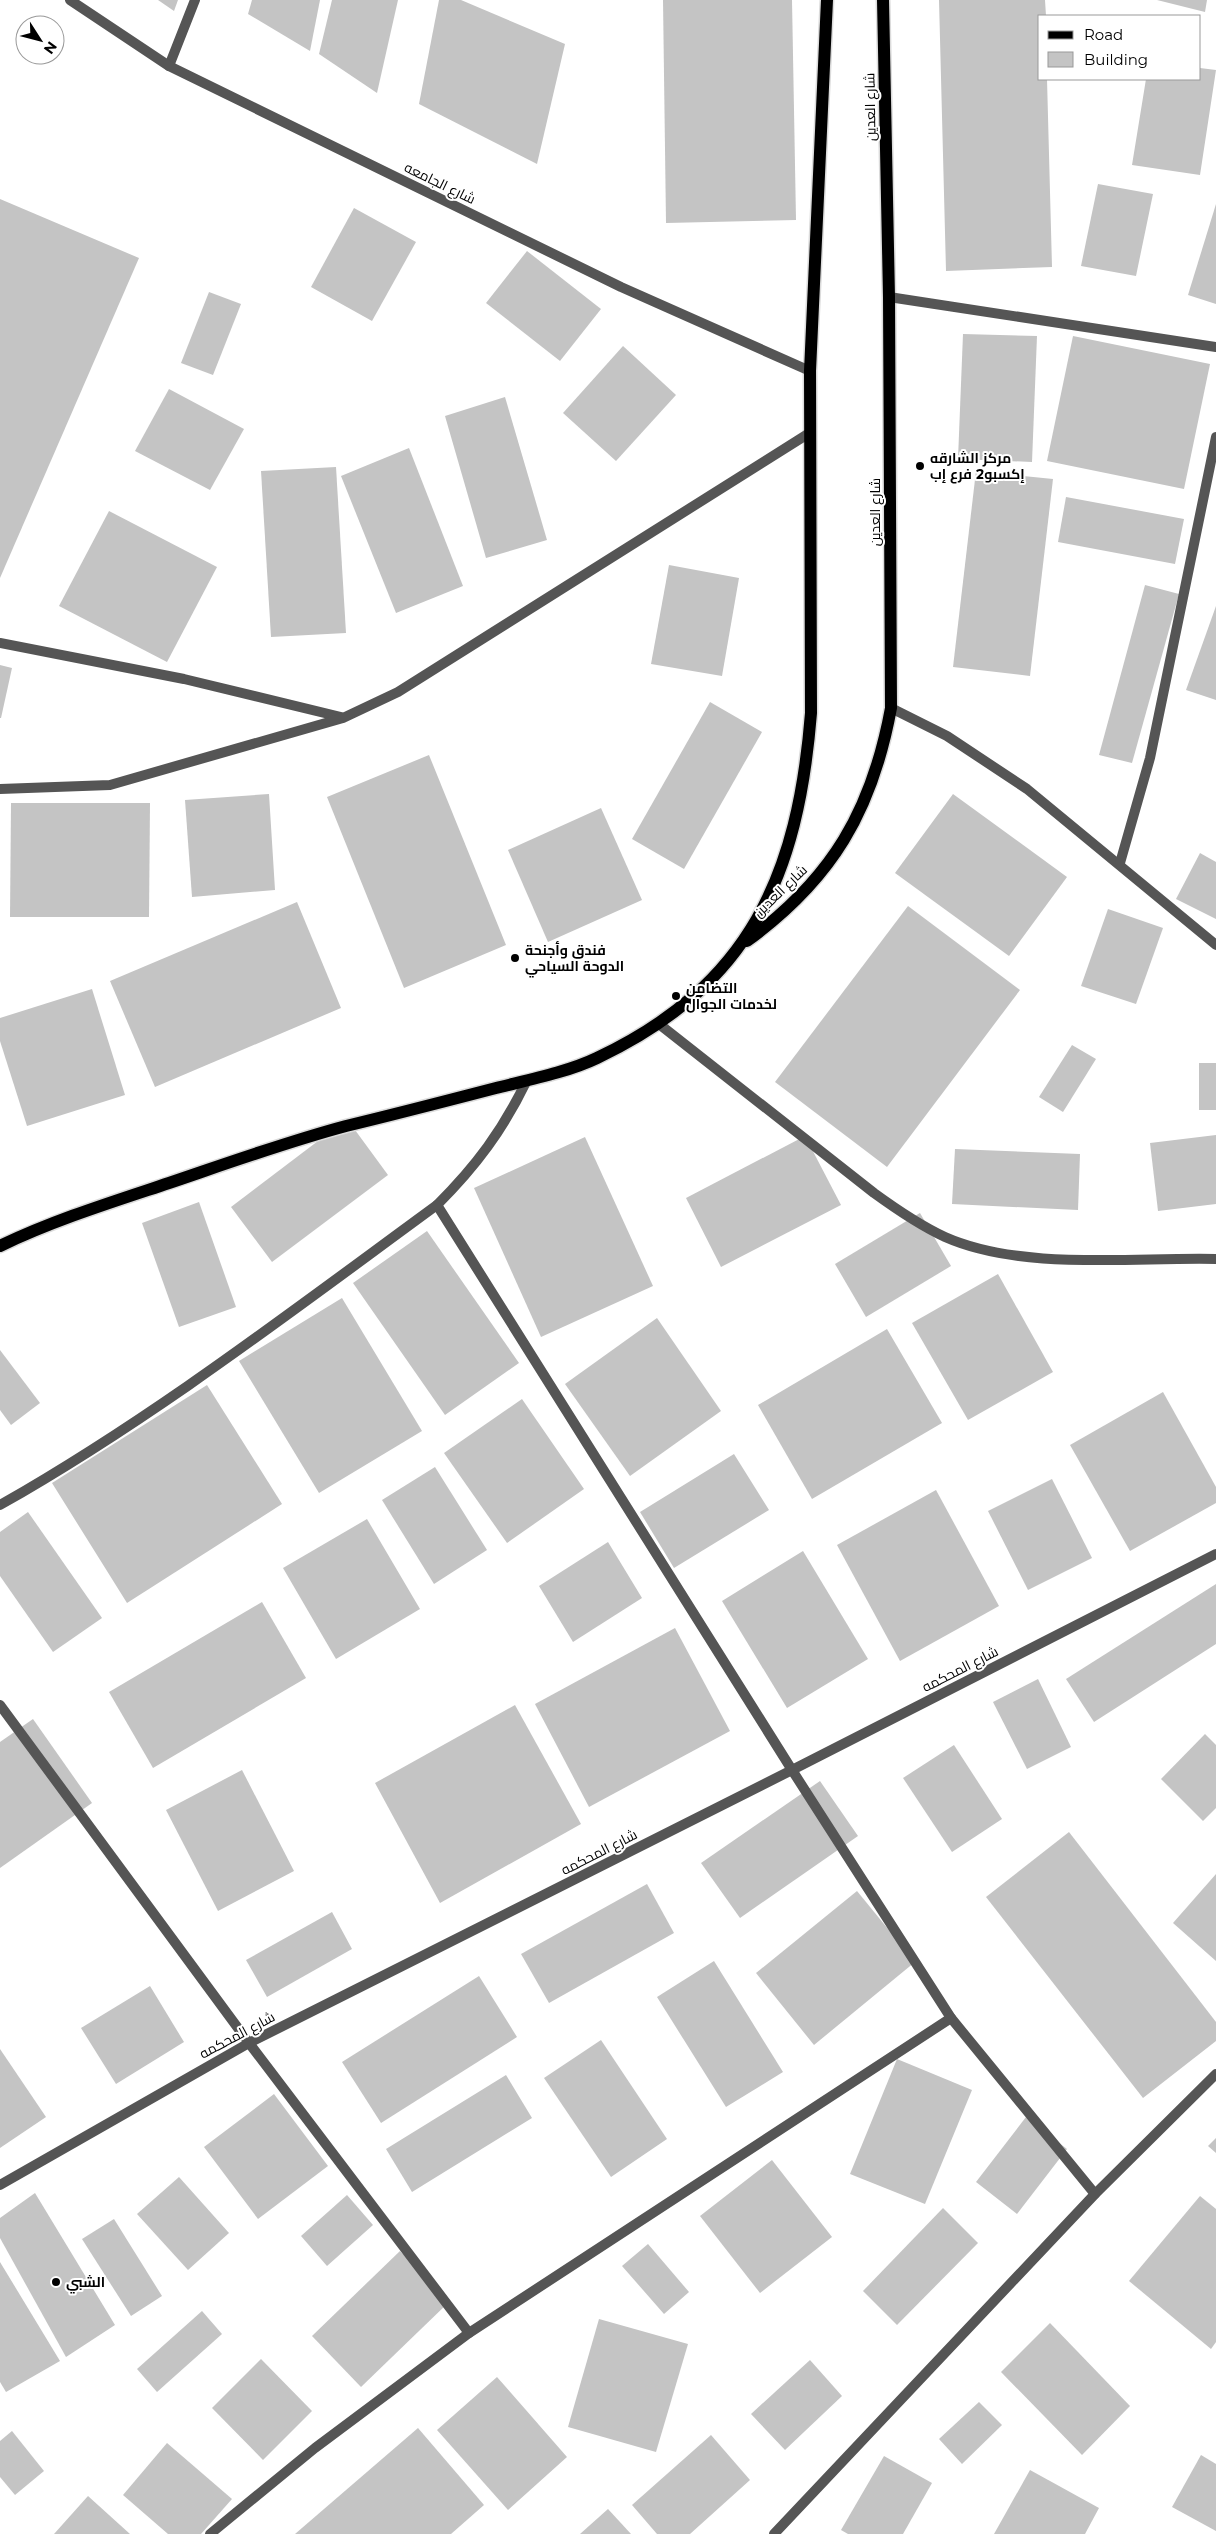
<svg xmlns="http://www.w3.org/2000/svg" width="1216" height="2534" font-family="Montserrat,Cairo,sans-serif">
	<rect width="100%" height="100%" fill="#fff"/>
	<!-- building -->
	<g fill="#c4c4c4">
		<path d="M158,0h20l-4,11z"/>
		<path d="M252,0h68l-10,51 -62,-37z"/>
		<path d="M332,0h66l-21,93 -58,-39z"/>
		<path d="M439,0h22l104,44 -28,120 -118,-60z"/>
		<path d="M663,0h129l4,220 -130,3z"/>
		<path d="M939,0h106l1,16h-6v63h7l5,188 -106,4z"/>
		<path d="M1157,0h50l-2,12z"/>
		<path d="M1200,68l16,2 -16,105 -68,-10 14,-86h54z"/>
		<path d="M1098,184l55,10 -17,82 -55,-10z"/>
		<path d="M0,199l139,59 -139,320z"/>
		<path d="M1216,204v100l-28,-9z"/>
		<path d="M354,208l62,34 -44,79 -61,-34z"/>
		<path d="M527,251l74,58 -41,52 -74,-58z"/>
		<path d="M209,292l32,12 -28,71 -32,-12z"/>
		<path d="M963,334l74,2 -5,126 -74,-3z"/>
		<path d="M1073,336l137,28 -26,125 -137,-28z"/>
		<path d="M623,346l53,49 -60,66 -53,-48z"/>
		<path d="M169,389l75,40 -34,61 -75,-39z"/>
		<path d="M505,397l42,143 -61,18 -41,-142z"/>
		<path d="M409,448l54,138 -67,27 -55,-137z"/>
		<path d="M336,467l10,166 -75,4 -10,-166z"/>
		<path d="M976,471l77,8 -23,197 -77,-9z"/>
		<path d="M1066,497l118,22 -9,45 -117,-22z"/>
		<path d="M109,511l108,56 -50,95 -108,-56z"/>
		<path d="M669,565l70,13 -17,98 -71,-12z"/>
		<path d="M1145,585l34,9 -47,169 -33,-8z"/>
		<path d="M1216,606v94l-30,-10z"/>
		<path d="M0,665l12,3 -11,50h-1z"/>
		<path d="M710,702l52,30 -78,137 -52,-30z"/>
		<path d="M429,755l77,190 -102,43 -77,-191z"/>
		<path d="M269,794l6,96 -83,7 -7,-97z"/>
		<path d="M953,794l114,83 -58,79 -114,-83z"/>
		<path d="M11,803h139l-1,114h-139z"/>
		<path d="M601,808l41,92 -94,42 -40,-92z"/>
		<path d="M1200,853l16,9v57l-40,-20z"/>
		<path d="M297,902l44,106 -186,79 -45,-106z"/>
		<path d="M908,906l112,84 -133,177 -112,-85z"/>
		<path d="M1108,909l55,19 -27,76 -55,-18z"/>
		<path d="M92,989l33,106 -98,31 -27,-85v-23z"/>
		<path d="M1072,1045l24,14 -33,53 -24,-15z"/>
		<rect x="1199" y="1063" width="17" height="47"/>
		<path d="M347,1119l41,56 -116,87 -41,-55z"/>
		<path d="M1216,1135v69l-58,7 -8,-68z"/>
		<path d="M805,1136l36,69 -120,62 -35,-69z"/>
		<path d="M585,1137l68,149 -112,51 -67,-149z"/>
		<path d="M955,1149l125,5 -2,56 -126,-6z"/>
		<path d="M199,1202l37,105 -57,20 -37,-104z"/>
		<path d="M920,1213l31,53 -85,51 -31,-53z"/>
		<path d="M427,1231l92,132 -74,52 -92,-132z"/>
		<path d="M998,1274l55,98 -85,48 -56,-97z"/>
		<path d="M342,1298l80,133 -103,62 -80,-132z"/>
		<path d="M657,1318l64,93 -91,65 -65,-92z"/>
		<path d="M887,1329l55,94 -130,76 -54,-94z"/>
		<path d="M0,1350l40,53 -29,22 -11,-15z"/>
		<path d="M207,1385l75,119 -155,99 -75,-120z"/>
		<path d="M1163,1392l53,95v16l-86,48 -60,-106z"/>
		<path d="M522,1399l62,90 -77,54 -63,-90z"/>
		<path d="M734,1454l35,56 -95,58 -34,-56z"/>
		<path d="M435,1467l52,83 -53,34 -52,-84z"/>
		<path d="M1052,1479l40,79 -64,32 -40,-79z"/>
		<path d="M936,1490l63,116 -99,55 -63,-116z"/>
		<path d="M28,1512l74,106 -49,34 -53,-76v-44z"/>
		<path d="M367,1519l53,90 -84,50 -53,-91z"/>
		<path d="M608,1542l34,56 -69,44 -34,-56z"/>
		<path d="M803,1551l65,108 -81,49 -65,-107z"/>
		<path d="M1216,1584v60l-122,78 -28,-43z"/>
		<path d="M262,1602l44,76 -153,90 -44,-76z"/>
		<path d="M675,1628l55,103 -141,76 -54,-103z"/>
		<path d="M1038,1679l33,68 -44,22 -34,-67z"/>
		<path d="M515,1705l66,119 -141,79 -65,-120z"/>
		<path d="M33,1719l59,84 -92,65v-126z"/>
		<path d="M1205,1734l11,11v63l-13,13 -42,-42z"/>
		<path d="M954,1745l48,74 -50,33 -49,-74z"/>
		<path d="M242,1770l52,101 -76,40 -52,-101z"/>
		<path d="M820,1781l38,55 -118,82 -39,-55z"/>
		<path d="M1069,1832l147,190v19l-73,57 -157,-201z"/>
		<path d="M1216,1874v87l-43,-38z"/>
		<path d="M647,1884l27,49 -125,70 -28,-49z"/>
		<path d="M857,1891l58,71 -101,83 -58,-72z"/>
		<path d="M332,1912l20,37 -85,48 -21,-37z"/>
		<path d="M714,1961l69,111 -57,35 -69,-110z"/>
		<path d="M479,1976l38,61 -136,86 -39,-61z"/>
		<path d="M150,1986l34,56 -68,42 -35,-56z"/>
		<path d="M601,2040l66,99 -56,38 -67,-99z"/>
		<path d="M0,2049l46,68 -46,31z"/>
		<path d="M897,2059l75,31 -47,114 -75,-30z"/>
		<path d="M506,2075l26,43 -120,74 -26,-43z"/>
		<path d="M274,2094l54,72 -70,53 -54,-72z"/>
		<path d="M1026,2117l41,32 -50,65 -41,-32z"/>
		<path d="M1216,2138v15l-8,-7z"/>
		<path d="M772,2160l60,77 -72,56 -60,-77z"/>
		<path d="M179,2177l50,56 -41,37 -51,-56z"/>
		<path d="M35,2193l80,132 -49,32 -66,-119v-20z"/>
		<path d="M347,2195l26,30 -46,41 -26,-30z"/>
		<path d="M1200,2196l16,13v133l-5,7 -82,-68z"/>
		<path d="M943,2208l35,35 -81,82 -34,-34z"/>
		<path d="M114,2219l48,77 -31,20 -49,-77z"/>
		<path d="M648,2244l41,48 -25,22 -42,-48z"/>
		<path d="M400,2251l49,51 -88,85 -49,-51z"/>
		<path d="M0,2262l60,99 -54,31 -6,-10z"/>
		<path d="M202,2311l20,23 -65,58 -20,-23z"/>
		<path d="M599,2319l89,25 -32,108 -88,-25z"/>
		<path d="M1050,2323l80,83 -48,49 -81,-83z"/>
		<path d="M261,2359l51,52 -49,49 -51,-52z"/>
		<path d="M810,2360l32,36 -57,54 -34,-36z"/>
		<path d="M497,2377l70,80 -59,53 -71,-80z"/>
		<path d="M979,2402l23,23 -40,39 -23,-25z"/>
		<path d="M418,2428l66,77 -33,29h-156z"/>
		<path d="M12,2431l32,40 -29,24 -15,-18v-36z"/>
		<path d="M711,2435l39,45 -60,54h-33l-25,-29z"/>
		<path d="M167,2443l65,56 -31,35h-33l-45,-39z"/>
		<path d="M1201,2455l15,9v67l-44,-24z"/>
		<path d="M884,2456l48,27 -29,51h-55l-7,-4z"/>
		<path d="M1030,2470l69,38 -14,26h-91z"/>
		<path d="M88,2496l42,38h-76z"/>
		<path d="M608,2509l23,25h-51z"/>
	</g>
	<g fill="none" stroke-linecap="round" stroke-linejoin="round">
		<!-- primary casing -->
		<g stroke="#dbdbdb" stroke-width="15">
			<g id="primary">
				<path d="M747,941c85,-62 125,-130 144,-233l-2,-411 -6,-297"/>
				<path d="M0,1246c54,-26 112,-44 169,-63 59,-20 117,-41 177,-57 50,-12 100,-25 150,-38 32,-8 72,-16 101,-30 154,-73 201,-183 214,-345l-1,-342 17,-371"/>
			</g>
		</g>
		<!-- minor -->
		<g stroke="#555" stroke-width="10">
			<path d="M169,66l26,-66"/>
			<path d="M889,297l327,50"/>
			<path d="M0,643l184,36 157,38"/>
			<path d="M891,708l56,28 80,53 189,156"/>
			<path d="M0,789l110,-4 233,-67 55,-26 413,-260"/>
			<path d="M1120,863l30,-105 66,-321"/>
			<path d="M659,1024l215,169c22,16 45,32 71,44 77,34 187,20 271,22"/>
			<path d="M437,1205l355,565 159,248 144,176"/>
			<path d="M0,1505c152,-86 296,-197 437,-300 39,-39 66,-75 90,-125"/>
			<path d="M0,1705l249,338 220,290"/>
			<path d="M0,2185l249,-142 543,-273 424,-216"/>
			<path d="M210,2534l105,-86 154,-115 482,-315"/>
			<path d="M774,2534l321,-340 121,-120"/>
		</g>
		<!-- tertiary -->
		<path stroke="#555" stroke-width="10" d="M70,0l99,66 452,221 189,84"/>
		<!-- primary -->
		<use href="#primary" stroke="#000" stroke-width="12"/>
	</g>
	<!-- markers -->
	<g fill="#000" stroke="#fff" stroke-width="2">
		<circle cx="920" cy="466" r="5"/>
		<circle cx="515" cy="958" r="5"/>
		<circle cx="676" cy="996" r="5"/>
		<circle cx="56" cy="2282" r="5"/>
	</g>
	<g text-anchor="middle" stroke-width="4" stroke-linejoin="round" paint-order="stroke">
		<!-- street labels -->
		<g font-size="14" fill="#000" stroke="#fff">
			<text transform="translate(870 107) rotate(-91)" y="5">شارع العدين</text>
			<text transform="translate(440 183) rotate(26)" y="5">شارع الجامعه</text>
			<text transform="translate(875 512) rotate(-90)" y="5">شارع العدين</text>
			<text transform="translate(780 891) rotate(-44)" y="5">شارع العدين</text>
			<text transform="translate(960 1669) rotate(-27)" y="5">شارع المحكمه</text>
			<text transform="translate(599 1852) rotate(-27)" y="5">شارع المحكمه</text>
			<text transform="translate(237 2035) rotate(-28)" y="5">شارع المحكمه</text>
		</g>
		<!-- poi labels -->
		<g font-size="14" font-weight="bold" fill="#000" stroke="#fff" text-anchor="start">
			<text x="930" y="463">مركز الشارقه<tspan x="930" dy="16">إكسبو2 فرع إب</tspan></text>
			<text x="525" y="955">فندق وأجنحة<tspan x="525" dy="16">الدوحة السياحي</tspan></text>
			<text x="686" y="993">التضامن<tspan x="686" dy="16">لخدمات الجوال</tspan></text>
			<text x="66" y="2287">الشبي</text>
		</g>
	</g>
	<!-- legend -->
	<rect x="1038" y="15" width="162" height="65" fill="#ffffff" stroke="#999999"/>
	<rect x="1048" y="31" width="25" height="8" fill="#000000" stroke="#999999"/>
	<text x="1084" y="40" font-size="15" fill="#000000">Road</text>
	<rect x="1048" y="52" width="25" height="15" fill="#c4c4c4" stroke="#999999"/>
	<text x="1084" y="65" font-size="15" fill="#000000">Building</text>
	<!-- north arrow -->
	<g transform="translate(40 40) rotate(126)"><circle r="24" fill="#ffffff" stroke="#999999"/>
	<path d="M0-4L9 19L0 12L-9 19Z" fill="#000000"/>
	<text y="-8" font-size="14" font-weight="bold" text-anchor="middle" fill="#000000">N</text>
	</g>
</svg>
